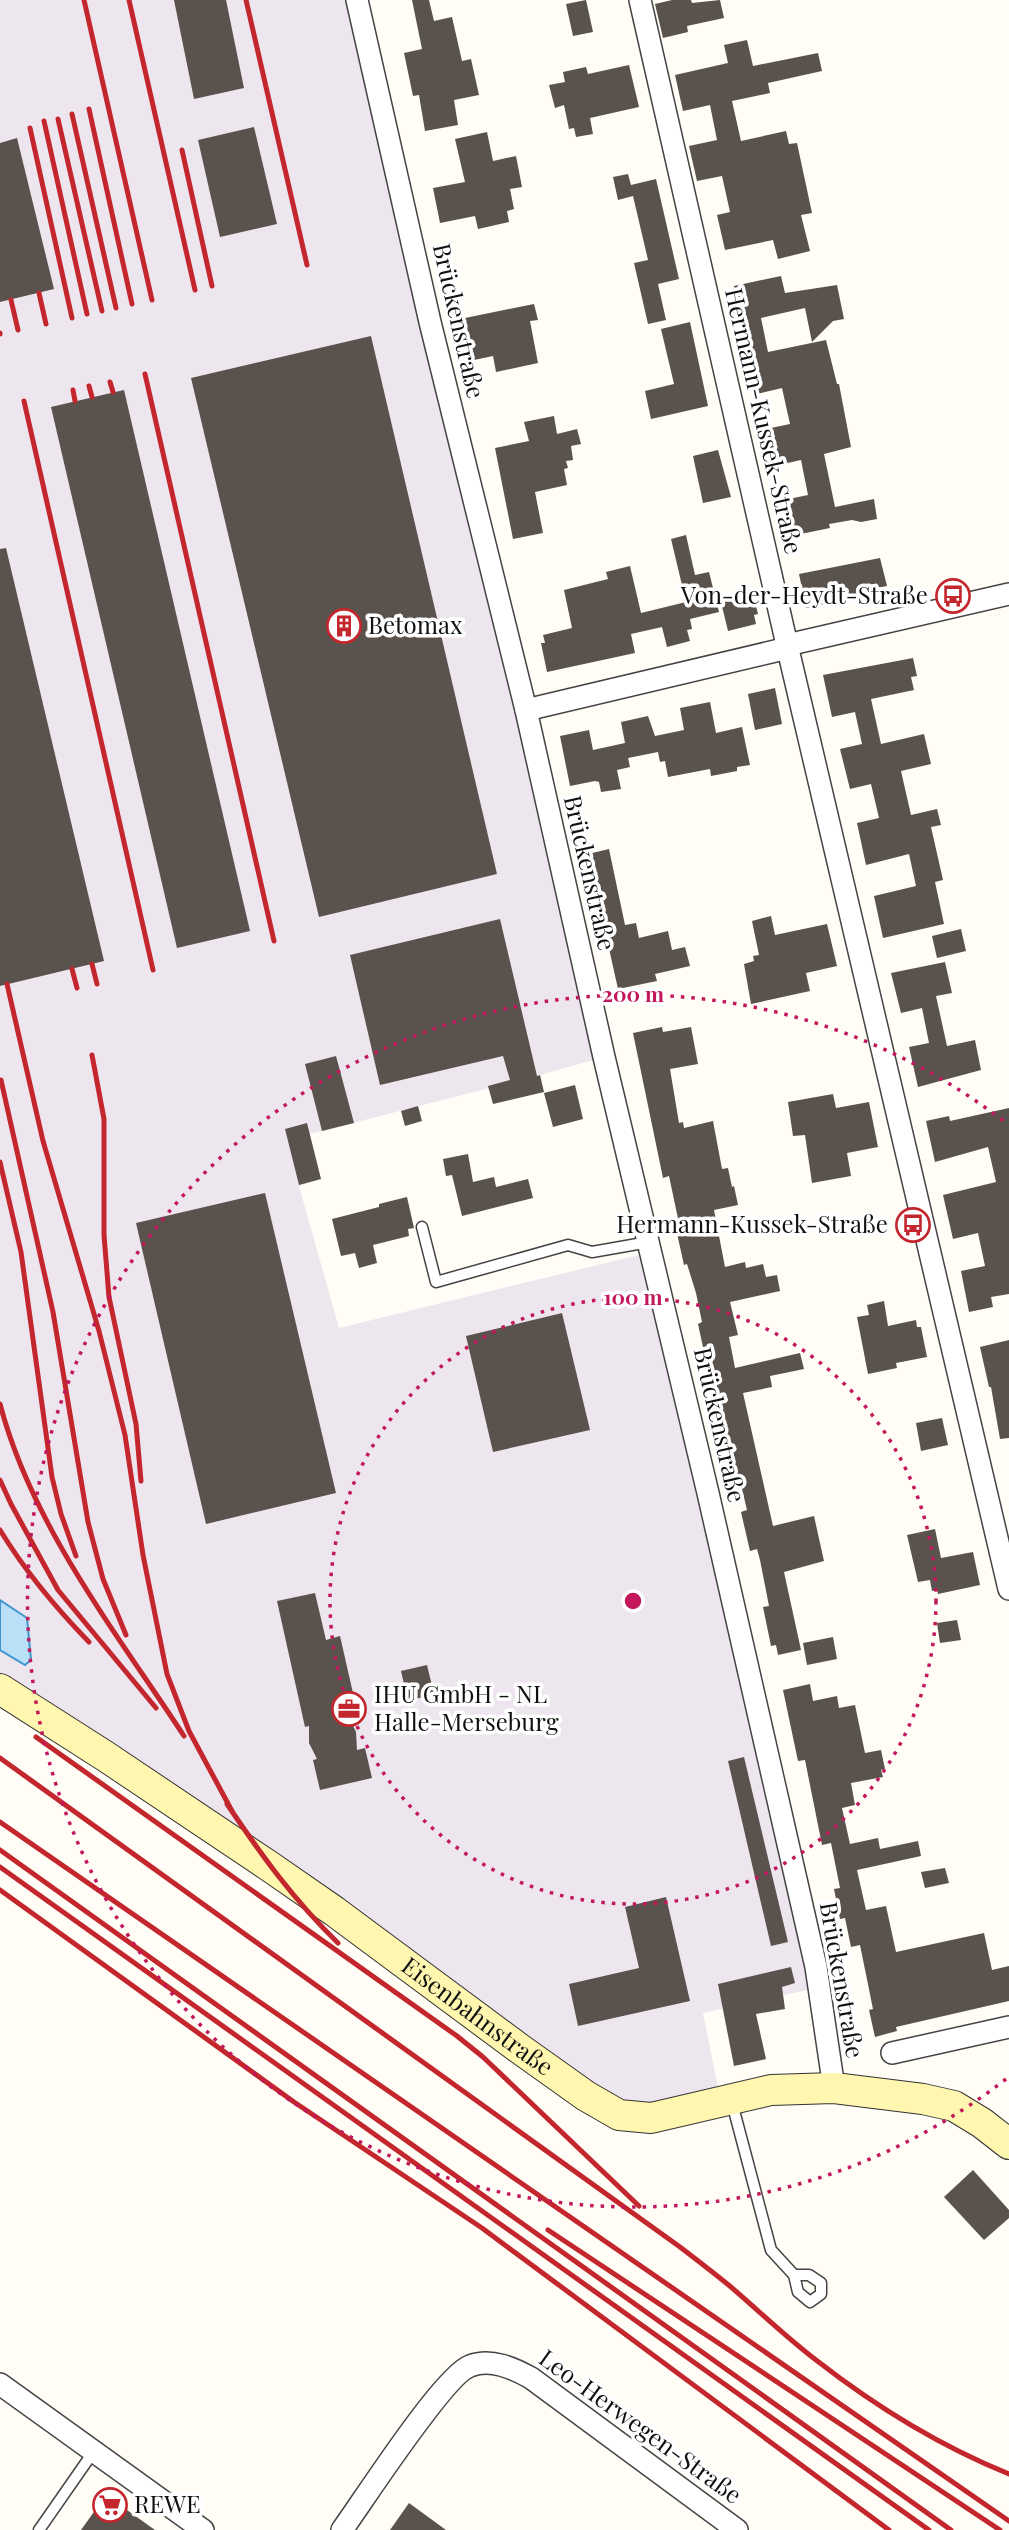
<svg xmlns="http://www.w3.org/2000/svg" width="1009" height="2530" font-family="'Playfair Display',serif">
	<rect width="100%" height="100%" fill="#fffdf5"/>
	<!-- industrial -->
	<path fill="#eee6ef" d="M0,0h357l247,1057 -64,18 -230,59 11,45 -22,7 40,142 312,-76 161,737 -109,24 18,89 -102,13 -619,-425z"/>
	<!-- water -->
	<path fill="#b9e0f7" stroke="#3f96cf" stroke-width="2" d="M0,1600l27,18 4,42 -6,5 -25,-15z"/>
	<!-- building -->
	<g fill="#5a524d">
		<path d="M174,0h52l18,88 -50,11z"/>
		<path d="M412,0h17l5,21 18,-4 10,44 9,-2 8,36 -25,5 4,25 -33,6 -6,-36 -6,1 -9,-43 18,-4z"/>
		<path d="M586,0l7,32 -20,4 -7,-32z"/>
		<path d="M672,0h19l1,3 28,-3 4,18 -37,8 1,6 -25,6 -8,-34z"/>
		<path d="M747,40l6,26 65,-13 4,18 -54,12 2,10 -38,8 9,40 45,-10 3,13 8,-1 15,70 -11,2 9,36 -32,8 -5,-19 -48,10 -8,-35 13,-3 -8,-36 -25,5 -8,-35 28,-6 -7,-35 -27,6 -8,-36 53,-12 -4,-18z"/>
		<path d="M629,65l10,42 -49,11 3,16 -17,3 -2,-9 -5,1 -5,-24 -9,3 -6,-23 16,-3 -2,-10 23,-5 2,7z"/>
		<path d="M254,127l23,97 -57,13 -22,-97z"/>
		<path d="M487,132l6,29 23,-5 6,31 -12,2 4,20 -7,2 2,11 -31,7 -3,-13 -35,7 -7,-35 32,-6 -10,-43z"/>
		<path d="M17,138l37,151 -54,13v-159z"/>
		<path d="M628,174l3,11 25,-6 23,100 -21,5 8,36 -18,4 -14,-61 14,-3 -15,-64 -15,4 -5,-23z"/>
		<path d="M781,276l4,17 52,-8 7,34 -11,2 -21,21 -7,-34 -44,10 7,34 58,-12 11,44h2l12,63 -27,7 11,53 39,-8 3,20 -16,3 -9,-2 -23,4 1,4 -39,8 -7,-36 24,-5 -7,-35 -27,6 -8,-37 24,-5 -8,-36 -25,6 -13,-73h-3l-7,-35z"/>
		<path d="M534,304l4,16 -8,1 8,42 -42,9 -3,-16 -19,4 -9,-42z"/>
		<path d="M690,322l18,84 -57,13 -6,-28 29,-7 -13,-55z"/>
		<path d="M371,336l126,538 -178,43 -128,-539z"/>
		<path d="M124,390l126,541 -73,17 -126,-541z"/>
		<path d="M554,416l3,18 20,-5 4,15 -10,2 2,14 -7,1 2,7 -4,1 3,16 -32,7 8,41 -30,6 -18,-91 34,-7 -5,-19z"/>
		<path d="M718,450l13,47 -28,6 -10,-47z"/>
		<path d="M686,535l9,40 14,-3 10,40 -29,7 2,10 -5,1 3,11 -23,6 -5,-20 -31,7 4,19 -88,19 -6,-29h4l-2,-8 29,-7 -8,-38 44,-11 -2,-7 24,-6 11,47 45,-11 -15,-63z"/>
		<path d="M6,548l98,413 -104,25v-437z"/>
		<path d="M880,558l7,28 -16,3 3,14 -17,4 -2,-10 -49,11 -7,-34z"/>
		<path d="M753,594l5,20 -4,1 2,9 -28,7 -7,-29z"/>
		<path d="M913,658l4,18 -6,1 3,13 -43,9 10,45 43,-10 7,30 -30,7 10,44 26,-6 4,16 -10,2 12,53 -8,2 9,42 -61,14 -9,-42 42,-10 -7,-32 -43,11 -9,-42 22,-5 -8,-34 -21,5 -10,-40 22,-5 -7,-32 -23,5 -9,-42z"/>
		<path d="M775,688l7,36 -27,6 -7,-36z"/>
		<path d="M710,702l6,31 26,-6 8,38 -13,2v4l-26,5 -1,-7 -42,8 -3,-16 -5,1 -2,-10 -30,6 -2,-10 4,19 -13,3 4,19 -20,3 -2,-10 -4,-1 -25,5 -10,-50 29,-6 4,20 32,-7 -4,-21 27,-6 7,20 29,-6 -4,-22z"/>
		<path d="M609,849l16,76 11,-2 3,15 29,-7 4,19 13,-3 5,19 -35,8 2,7 -39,8 -22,-99 -5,1 -7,-36z"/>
		<path d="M771,916l4,19 52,-11 10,42 -31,7 4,18 -59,13 -7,-40 10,-3 -1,-5 6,-1 -7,-34z"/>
		<path d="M500,919l37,157 3,-1 4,17 -51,12 -5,-18 22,-6 -7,-24 -123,29 -30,-130z"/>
		<path d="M961,929l5,22 -29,7 -5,-22z"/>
		<path d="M945,962l7,31 -16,3 11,50 28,-6 6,30 -63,17 -9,-40 20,-4 -7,-35 -21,5 -10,-40z"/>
		<path d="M662,1027l1,5 28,-5 7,37 -28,5 9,54 4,-1 1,6 29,-7 9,48 6,-1 4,19 2,-1 4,19 -24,5 11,57 20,-5 1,6 17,-4 3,13 11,-2 3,16 -50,11 8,33 -9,2 6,31 65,-15 4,16 -34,7 2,11 -29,6 30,133 41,-10 10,45 -40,11 17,78 -23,5 -2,-10 -5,1 -8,-39 6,-1 -9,-46 -3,-11 -7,2 -9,-39 6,-2 -5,-21 -11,-35 -4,1 -8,-37 5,-1 -4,-19 -10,-38 -4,1 -8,-37 4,-2 -6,-29 -9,-29 -3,1 -8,-36 4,-1 -11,-52 -6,2 -30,-145z"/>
		<path d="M336,1056l18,67 -32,8 -17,-67z"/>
		<path d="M575,1085l8,34 -30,8 -9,-34z"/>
		<path d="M833,1094l3,14 33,-6 9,45 -31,6 4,23 -39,7 -7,-48 -12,1 -5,-34z"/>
		<path d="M418,1106l4,15 -17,5 -4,-15z"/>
		<path d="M1009,1108v186l-18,3 2,10 -24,5 -8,-41 24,-5 -7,-33 -25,6 -10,-44 53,-13 -8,-35 -53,15 -9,-41 23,-5 1,5z"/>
		<path d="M307,1123l14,56 -22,6 -14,-56z"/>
		<path d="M468,1154l5,28 21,-5 2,10 32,-8 5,19 -71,18 -10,-41 -6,1 -3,-17z"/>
		<path d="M265,1193l71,300 -130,31 -70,-301z"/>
		<path d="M407,1197l7,31 -6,1 1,7 -36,9 4,18 -18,5 -4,-15 -14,3 -9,-37 47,-12v-3z"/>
		<path d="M884,1301l4,25 28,-6 1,7h4l6,30 -31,6 1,5 -29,6 -11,-57 12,-2 -2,-10z"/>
		<path d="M562,1313l28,117 -97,22 -27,-116z"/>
		<path d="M1009,1340v98l-9,1 -9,-52h-2l-9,-40z"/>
		<path d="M942,1418l6,27 -27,6 -5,-28z"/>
		<path d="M935,1529l6,29 32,-6 7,33 -42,9 -1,-4 -5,1 -2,-11 -12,2 -11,-47z"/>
		<path d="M315,1593l11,47 14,-4 18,79 -9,2 7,15 1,18 8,-2 7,30 -52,12 -7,-30 4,-1 -8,-16v-17l-4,1 -28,-126z"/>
		<path d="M957,1620l4,20 -21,3 -3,-20z"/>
		<path d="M833,1637l4,22 -30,6 -4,-22z"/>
		<path d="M427,1665l7,29 -26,7 -7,-30z"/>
		<path d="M810,1684l3,17 24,-5 2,12 16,-3 10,48 16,-3 4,19 -4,1 2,7 -32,6 4,22 -13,3 8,36 28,-6 2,11 38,-8 3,15 -64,14 9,40 20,-4 10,46 88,-19 8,37 17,-4v35l-113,26 1,4 -22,6 -6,-27 4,-1 -13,-64 -9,2 -6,-29 -5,1 -6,-30 6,-1 -9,-45 -9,2 -17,-85 -7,1 -15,-71z"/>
		<path d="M744,1757l44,185 -17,4 -43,-185z"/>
		<path d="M945,1868l4,15 -24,5 -4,-16z"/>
		<path d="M666,1897l24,104 -112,25 -9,-42 70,-16 -14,-61z"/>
		<path d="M791,1967l4,16 -13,4 3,22 -29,5 10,45 -32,7 -16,-82z"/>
		<path d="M973,2170l36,40v8l-25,22 -40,-43z"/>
		<path d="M106,2495l49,35h-74z"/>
		<path d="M409,2503l37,27h-56z"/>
	</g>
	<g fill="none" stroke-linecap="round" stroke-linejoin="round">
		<!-- lane casing -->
		<g stroke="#444" stroke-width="13">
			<g id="lane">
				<path d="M422,1227l14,55 132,-37 24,7 57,-10"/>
				<path d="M732,2103l39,147 23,25 4,17 12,10 11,-8v-11l-12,-8h-15"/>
				<path d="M39,2530l55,-79"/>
			</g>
		</g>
		<!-- street casing -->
		<g stroke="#444" stroke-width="24">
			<g id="street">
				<path d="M357,0l73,322 96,388 78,347 104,436 108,474 18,121"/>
				<path d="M640,0l147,645 222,944"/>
				<path d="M787,645l222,-51"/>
				<path d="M526,710l262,-62"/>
				<path d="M892,2053l117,-26"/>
				<path d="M0,2384l203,146"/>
				<path d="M342,2530c21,-29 102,-155 128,-164 21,-8 43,2 61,12l206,152"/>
			</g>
		</g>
		<!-- secondary casing -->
		<g stroke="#333" stroke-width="32">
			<g id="secondary">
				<path id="s1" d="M0,1689l105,67 164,110 65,45 186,138 66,47 33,19 32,3 120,-28 63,-2 89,11 31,7 28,17 27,21"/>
			</g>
		</g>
		<!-- lane -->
		<use href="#lane" stroke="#fff" stroke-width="10"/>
		<!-- street -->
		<use href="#street" stroke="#fff" stroke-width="21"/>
		<!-- secondary -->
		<use href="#secondary" stroke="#fff6b0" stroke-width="30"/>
		<!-- rail -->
		<g stroke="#c4262e" stroke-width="5">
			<path d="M84,0l68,300"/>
			<path d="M129,0l66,290"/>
			<path d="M246,0l61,265"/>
			<path d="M89,109l43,195"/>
			<path d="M72,114l44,194"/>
			<path d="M58,119l44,192"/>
			<path d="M44,121l43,193"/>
			<path d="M30,128l42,190"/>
			<path d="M182,150l30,136"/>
			<path d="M39,293l7,31"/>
			<path d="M11,300l7,30"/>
			<path d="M0,333v1"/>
			<path d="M145,374l129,567"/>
			<path d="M110,382l3,10"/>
			<path d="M89,386l3,11"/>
			<path d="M73,390l2,11"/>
			<path d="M24,401l129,569"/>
			<path d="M92,964l5,20"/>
			<path d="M72,969l5,19"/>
			<path d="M7,984l36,157 56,190 26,104 18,120 24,119 22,57 43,80"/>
			<path d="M92,1055l12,64v116l5,62 27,127 5,57"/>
			<path d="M1,1080l52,232 35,210 15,57 23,56"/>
			<path d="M0,1162l21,90 31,225 9,37 15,42"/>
			<path d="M0,1404c32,122 116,228 184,332"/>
			<path d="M0,1480l11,24 47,86 98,118"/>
			<path d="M0,1530c25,41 55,77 89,112"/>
			<path d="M36,1737l421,299 26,21 156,149"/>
			<path d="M0,1758l680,489c17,13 34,26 51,40 28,24 55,50 85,73 59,46 124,86 193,114"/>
			<path d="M227,1804c35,52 66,95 111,139"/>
			<path d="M0,1822l1009,699"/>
			<path d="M0,1850l951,680"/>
			<path d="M0,1867l929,663"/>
			<path d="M0,1890l294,212 188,126 407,302"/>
			<path d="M548,2230l452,300"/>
		</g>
	</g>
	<!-- distance rings -->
	<g fill="none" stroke="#c2185b" stroke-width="3.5" stroke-dasharray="3.5 7">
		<circle cx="633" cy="1601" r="303"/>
		<path d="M1006 2079A606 606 0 1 1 1006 1123"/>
	</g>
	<!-- icons -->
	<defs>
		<g id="bus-ring" transform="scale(1.75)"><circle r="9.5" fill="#fff" stroke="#c4262e" stroke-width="1.5"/><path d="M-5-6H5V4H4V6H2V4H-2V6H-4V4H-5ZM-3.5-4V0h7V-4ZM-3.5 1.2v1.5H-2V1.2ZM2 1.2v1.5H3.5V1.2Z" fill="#c4262e"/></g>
		<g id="building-ring" transform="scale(1.75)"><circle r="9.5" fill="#fff" stroke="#c4262e" stroke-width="1.5"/><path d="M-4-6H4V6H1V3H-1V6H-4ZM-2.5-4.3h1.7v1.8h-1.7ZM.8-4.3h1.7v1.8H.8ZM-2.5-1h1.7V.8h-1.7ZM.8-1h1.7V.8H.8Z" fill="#c4262e"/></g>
		<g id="office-ring" transform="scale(1.75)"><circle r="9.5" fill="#fff" stroke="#c4262e" stroke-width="1.5"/><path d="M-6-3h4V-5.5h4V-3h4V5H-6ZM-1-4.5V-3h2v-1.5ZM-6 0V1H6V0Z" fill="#c4262e"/></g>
		<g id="supermarket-ring" transform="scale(1.75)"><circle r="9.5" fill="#fff" stroke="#c4262e" stroke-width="1.5"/><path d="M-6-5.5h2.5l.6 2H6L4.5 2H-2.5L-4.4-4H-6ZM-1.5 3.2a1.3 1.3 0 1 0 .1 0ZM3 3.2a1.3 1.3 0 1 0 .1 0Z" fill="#c4262e"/></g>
	</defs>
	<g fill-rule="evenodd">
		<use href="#bus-ring" x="953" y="596"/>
		<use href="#building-ring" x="344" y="626"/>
		<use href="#bus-ring" x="913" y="1225"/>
		<use href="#office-ring" x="349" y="1709"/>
		<use href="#supermarket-ring" x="110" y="2505"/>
	</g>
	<g text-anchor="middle" stroke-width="7" stroke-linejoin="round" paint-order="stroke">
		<!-- street labels -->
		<g font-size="24" fill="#111" stroke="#fff">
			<text transform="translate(458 321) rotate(77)" y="8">Brückenstraße</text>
			<text transform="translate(763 421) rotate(77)" y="8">Hermann-Kussek-Straße</text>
			<text transform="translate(589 873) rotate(77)" y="8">Brückenstraße</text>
			<text transform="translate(719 1425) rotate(77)" y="8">Brückenstraße</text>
			<text transform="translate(841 1980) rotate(80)" y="8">Brückenstraße</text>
			<text dy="8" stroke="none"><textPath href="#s1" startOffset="579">Eisenbahnstraße</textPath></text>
			<text transform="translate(640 2427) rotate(36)" y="8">Leo-Herwegen-Straße</text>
		</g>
		<!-- poi labels -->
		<g font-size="24" fill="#111" stroke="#fff" text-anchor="start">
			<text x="928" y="604" text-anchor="end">Von-der-Heydt-Straße</text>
			<text x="368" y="634">Betomax</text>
			<text x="888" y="1233" text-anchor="end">Hermann-Kussek-Straße</text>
			<text x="374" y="1703">IHU GmbH - NL<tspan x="374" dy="28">Halle-Merseburg</tspan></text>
			<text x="134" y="2513">REWE</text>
		</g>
	</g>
	<circle cx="633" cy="1601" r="10" fill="#c2185b" stroke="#fff" stroke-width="3.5"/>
	<g font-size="21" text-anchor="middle" font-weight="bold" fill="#c2185b" stroke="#fff" stroke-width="7" stroke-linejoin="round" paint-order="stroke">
		<text x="633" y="1002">200 m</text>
		<text x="633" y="1305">100 m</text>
	</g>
</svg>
